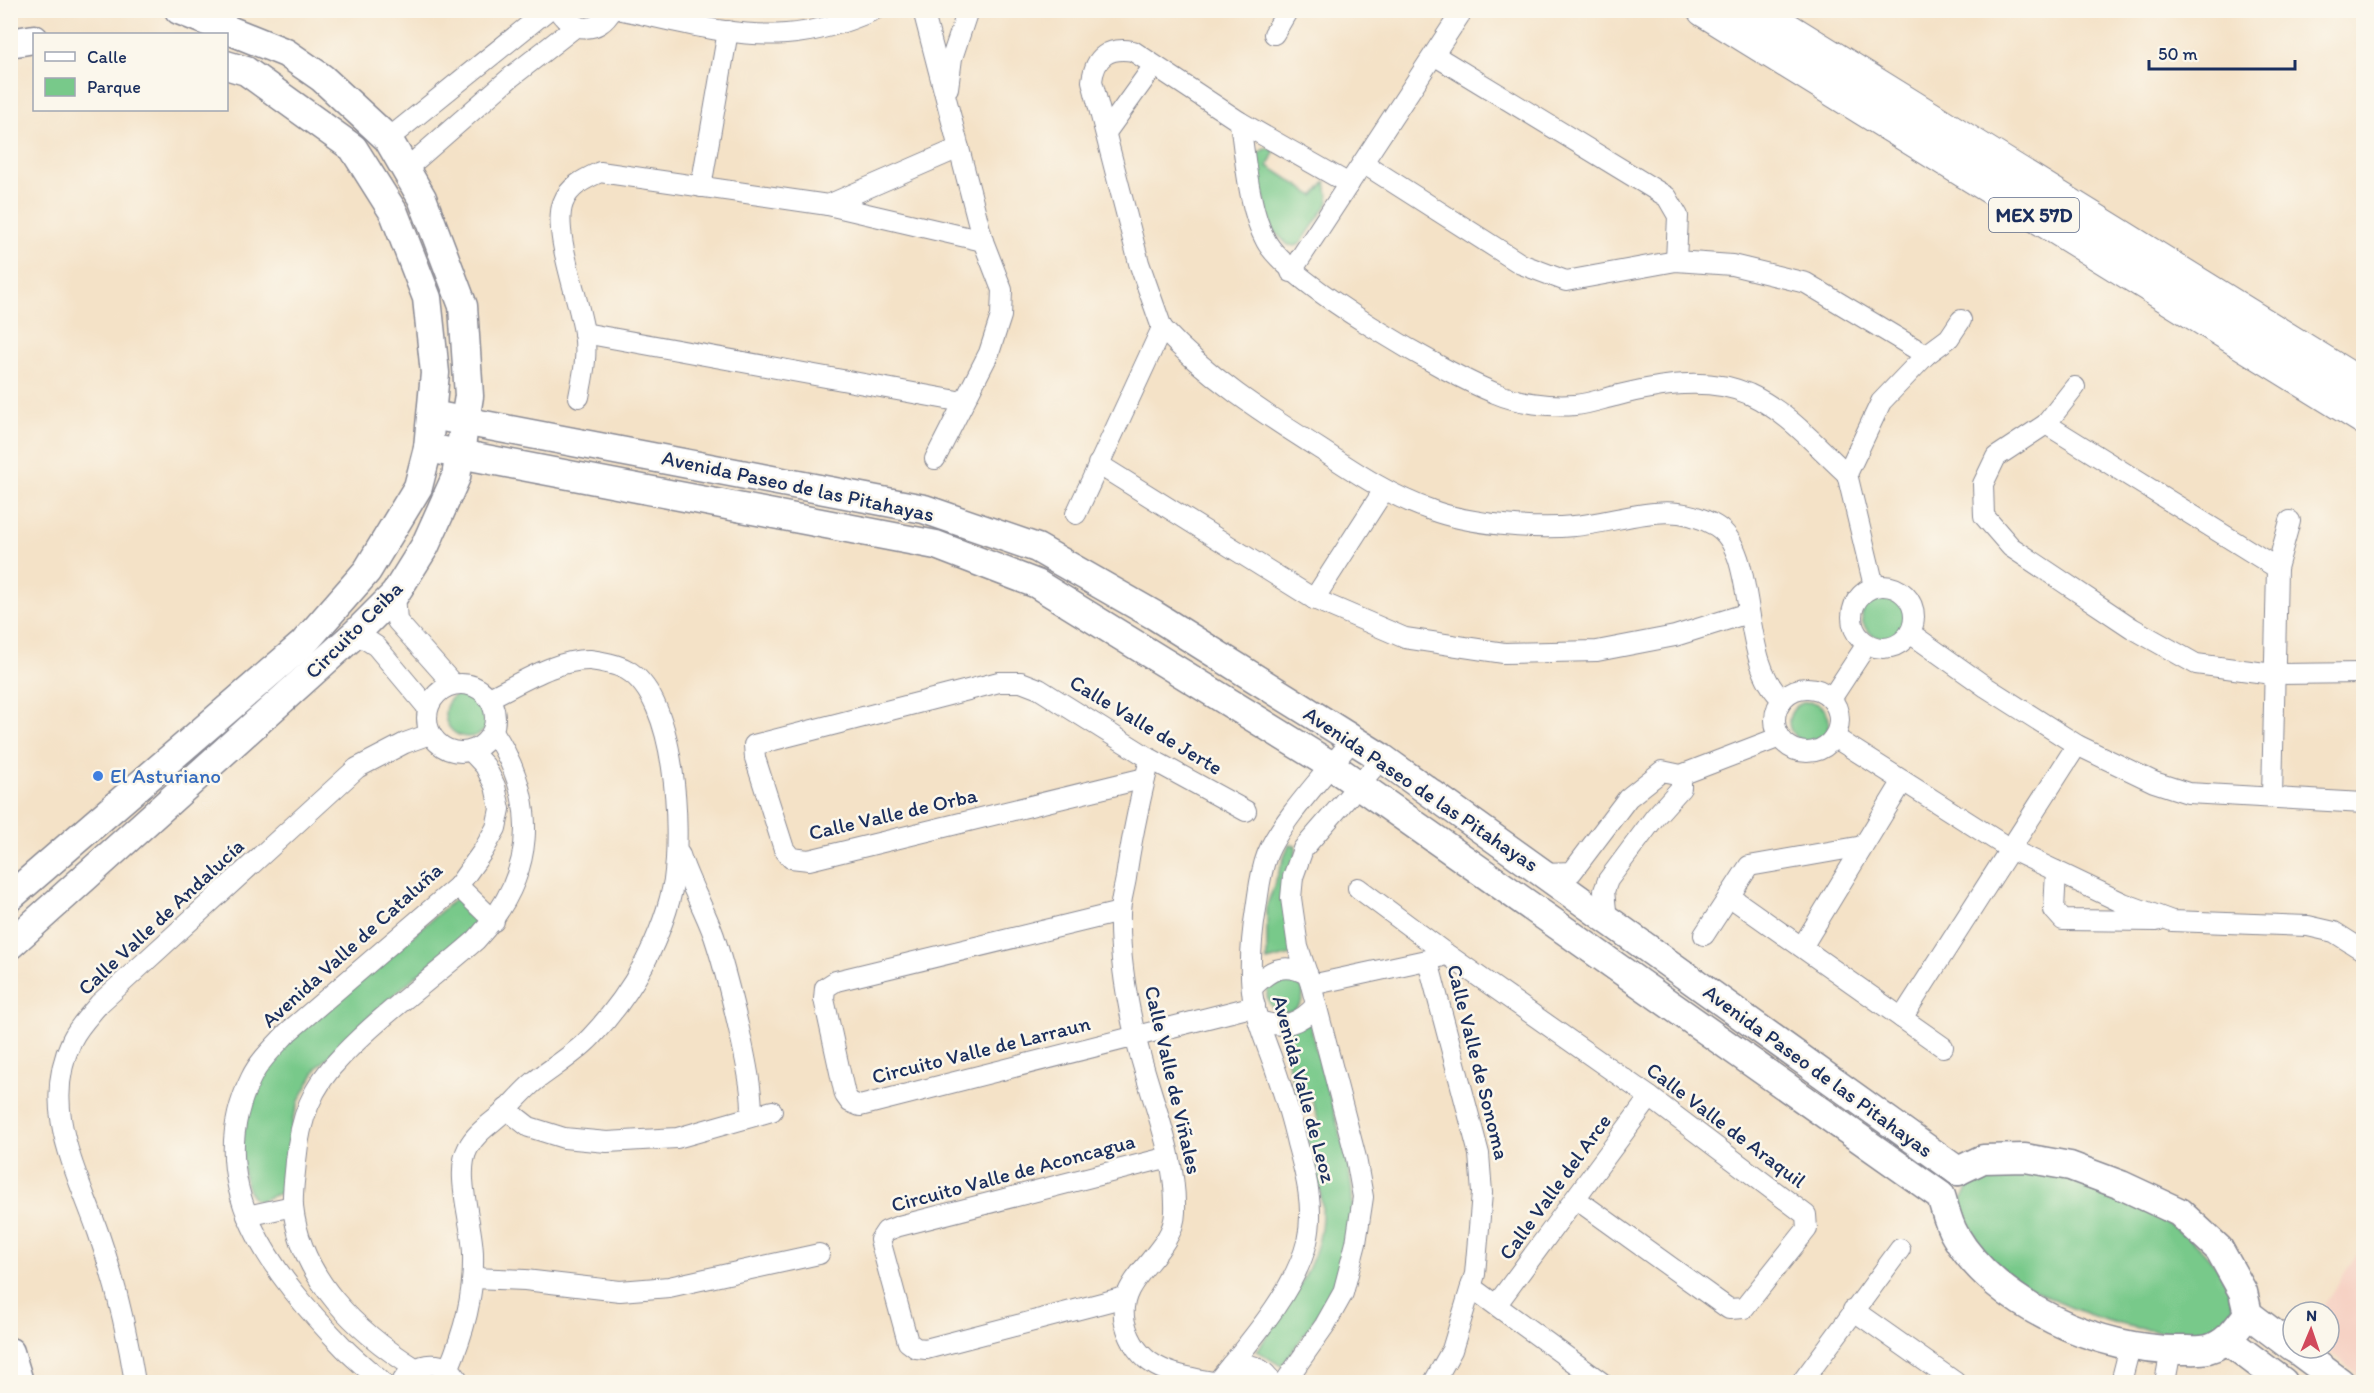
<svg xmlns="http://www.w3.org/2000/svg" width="2374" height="1393" font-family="Itim,sans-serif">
	<rect width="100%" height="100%" fill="#fbf7ec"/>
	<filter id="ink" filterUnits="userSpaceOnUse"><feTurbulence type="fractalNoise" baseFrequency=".0167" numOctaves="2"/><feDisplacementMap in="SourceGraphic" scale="12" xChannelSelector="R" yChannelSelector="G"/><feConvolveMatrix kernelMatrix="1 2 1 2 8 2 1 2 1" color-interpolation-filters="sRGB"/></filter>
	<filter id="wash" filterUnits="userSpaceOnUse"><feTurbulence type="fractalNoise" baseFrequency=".008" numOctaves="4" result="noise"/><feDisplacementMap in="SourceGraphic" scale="24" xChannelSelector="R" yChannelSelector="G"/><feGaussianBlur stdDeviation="1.35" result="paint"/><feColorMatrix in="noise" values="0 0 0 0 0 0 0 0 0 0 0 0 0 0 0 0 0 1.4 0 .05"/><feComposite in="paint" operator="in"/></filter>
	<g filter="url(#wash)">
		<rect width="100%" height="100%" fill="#f4e2c7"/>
		<!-- built -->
		<path fill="#f6d2c4" d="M2363,1244l1,134h-1l-39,-30h5v-36h-9z"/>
		<!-- green -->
		<g fill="#78c98a" stroke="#4a7c74" stroke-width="1.5">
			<path d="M1266,148l9,2 -7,16 46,30 12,-15 3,21 -26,38 -7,6 -8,-1 -16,-16 -16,-62 2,-14z"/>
			<circle cx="1884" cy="616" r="22"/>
			<circle cx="468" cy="714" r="23"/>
			<circle cx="1809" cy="722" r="20"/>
			<path d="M1289,844l7,2 -1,108 -28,7v-56z"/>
			<path d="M455,899l8,2 12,13v6l-6,10 -97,84 -55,54 -18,33 -6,18 -7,72 -27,10 -6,-2c-25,-43 -3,-110 26,-146 14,-18 37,-33 55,-49 40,-35 81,-70 121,-105z"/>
			<circle cx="1285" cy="994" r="18"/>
			<path d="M1311,1024c3,28 15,57 22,84 7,27 17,57 19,85 5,67 -31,122 -71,173l-24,-15c28,-44 68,-89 65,-144 -2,-25 -10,-49 -16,-73l14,-8 -9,-30h-15l-16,-66z"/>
			<path d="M2003,1170c23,3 47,4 69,11 53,16 134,51 155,106 4,12 7,19 5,31 -16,8 -30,14 -48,14 -55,3 -151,-32 -190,-71 -17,-17 -25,-38 -33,-60l14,-24z"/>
		</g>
	</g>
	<g filter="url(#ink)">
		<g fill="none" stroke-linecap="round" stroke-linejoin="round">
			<!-- street casing -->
			<g stroke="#888892" stroke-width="22">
				<g id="street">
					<path d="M558,10c15,22 40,25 54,0"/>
					<path d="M622,10c53,11 110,28 164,24 30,-2 61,-12 88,-24"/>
					<path d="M923,10l60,231 19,49 -1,26 -12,37 -54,106"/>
					<path d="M1274,34l14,-24"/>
					<path d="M1434,55l233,142 11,19 -2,45"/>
					<path d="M948,88l4,-30 16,-48"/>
					<path d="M1240,122c5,35 9,89 26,119 23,43 180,133 229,152 23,10 56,14 80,12 13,-1 27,-6 40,-9 43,-11 92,-20 134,-2 39,18 67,52 98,80"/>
					<path d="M1107,131l46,-64"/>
					<path d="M388,139l160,-129"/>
					<path d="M1363,163l158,101 45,17 110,-20 56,4 74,18 120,72"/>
					<path d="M406,169l105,-92 64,-50"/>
					<path d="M701,187l27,-156"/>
					<path d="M828,205l131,-57"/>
					<path d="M1291,272l170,-259"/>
					<path d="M1162,328c45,49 101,85 158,121 35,23 70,47 111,61 37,14 103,20 143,16 50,-4 95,-29 142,0 43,26 22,135 66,173"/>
					<path d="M584,333l379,69"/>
					<path d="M2075,387l-29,37 -50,33 -13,27 1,32 27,31 121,81 64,36 77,10 91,-1"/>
					<path d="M579,397c4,-21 9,-42 5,-64 -4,-32 -32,-101 -21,-130 6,-17 22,-24 37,-31l228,33 155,36"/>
					<path d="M2046,424l231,144"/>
					<path d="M1098,464l216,135 91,39 99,15 93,-2 78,-15 73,-23"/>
					<path d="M1076,514l86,-186 -23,-65 -47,-182c3,-25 17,-34 41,-30l107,71 109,62"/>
					<circle cx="1883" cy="617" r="31"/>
					<path d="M1874,586l-27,-112 34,-72 45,-47 23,-17 12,-18"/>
					<path d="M395,594l2,27 56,63"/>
					<path d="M1314,599l70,-109"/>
					<path d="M356,633l20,13 51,61"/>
					<path d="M1910,633l76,54 91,58 77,37 34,11 176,10"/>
					<circle cx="461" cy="718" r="34"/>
					<circle cx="1807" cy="720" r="32"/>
					<path d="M1831,699l36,-55"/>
					<path d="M1834,737l176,112 113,54 49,18 136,5 26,6 30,19"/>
					<path d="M1148,767c-9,37 -17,73 -22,111 -2,12 -6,24 -6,36 -1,39 6,82 15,121 13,58 42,117 40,177 -1,43 -61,65 -50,111 12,46 46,51 87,59"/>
					<path d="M1145,778l-336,82 -18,-2 -7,-9 -29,-91 -1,-13 245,-63h22l18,7 110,69 97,53"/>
					<path d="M2272,797l5,-229 13,-47"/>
					<path d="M680,855c9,28 24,53 34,81 10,30 43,153 37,180"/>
					<path d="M2056,871l-2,39 9,10 94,1"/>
					<path d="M1544,873l28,-1 56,-74 34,-27 19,4 99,-38"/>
					<path d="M458,886l36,35"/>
					<path d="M1358,888l90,67 202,142 156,118 1,14 -63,79 -15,1 -153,-110"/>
					<path d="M1729,896l214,151"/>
					<path d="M1120,912l-284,69 -11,7 -1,11 21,96 5,7 10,4 395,-100"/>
					<path d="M1607,920l-3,-29 4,-11 47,-63 26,-29v-13"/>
					<path d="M1704,935l45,-69 114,-20"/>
					<path d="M1802,947l101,-166"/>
					<path d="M1428,961l51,193 3,39 -7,81 -23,76 -18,32"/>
					<path d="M1311,985l129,-28"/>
					<path d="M1252,988c17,-18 32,-27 56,-13"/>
					<path d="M1902,1018l175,-273"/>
					<path d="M1259,1021c24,8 41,3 57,-16"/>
					<path d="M506,1109l23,18 35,11 43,4 70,-4 95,-27"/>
					<path d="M247,1216l46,-10"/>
					<path d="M473,1278l52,2 95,11 49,-4 150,-33"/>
					<path d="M1471,1287l130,95"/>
					<path d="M1125,1297l-199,52 -10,-1 -8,-6 -28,-102 6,-9 13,-5 270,-69"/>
					<path d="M1497,1304l153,-207"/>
					<path d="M1853,1310l102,72"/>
					<path d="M1231,1365c18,-3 31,1 41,17"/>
					<path d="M415,1368c-58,-36 -114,-89 -122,-161 -1,-15 2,-31 3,-46 4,-42 15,-74 46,-105 40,-42 91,-78 134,-116 60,-65 64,-136 17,-209"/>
					<path d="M448,1370c16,-38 26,-73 25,-115 0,-30 -19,-81 -5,-107 8,-16 24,-25 37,-37 10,-10 19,-21 30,-30 18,-14 40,-27 56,-44 20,-21 39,-47 53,-73 13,-25 25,-56 30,-84 7,-51 3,-181 -47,-210 -8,-5 -27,-9 -37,-10 -34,-1 -71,24 -101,38"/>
					<path d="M135,1382c-8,-50 -20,-102 -37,-150 -22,-63 -58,-125 -26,-192 6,-13 18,-25 27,-36l258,-236 48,-25 25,-9"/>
					<path d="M382,1382c-12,-11 -25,-21 -37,-33 -71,-73 -146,-165 -94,-271 8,-17 24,-32 37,-46l170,-146 25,-35 13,-23 4,-19 -5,-23 -10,-20 -14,-15"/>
					<path d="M402,1382c12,-21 46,-25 57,0"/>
					<path d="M1217,1382c31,-38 78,-91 90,-140 8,-34 -1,-67 -10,-99 -6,-27 -14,-52 -23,-78 -7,-20 -16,-40 -20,-61 -6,-31 -3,-64 2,-95 3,-19 4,-36 11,-54 13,-34 62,-85 86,-116"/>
					<path d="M1285,1382l40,-57 18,-32 13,-50 7,-46 -7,-39 -45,-173 -13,-38 -7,-49 2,-21 10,-28 79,-91"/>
					<path d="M1802,1382l98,-133"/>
					<path d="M2121,1382l9,-35"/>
					<path d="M2165,1382l6,-32"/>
				</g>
			</g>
			<!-- secondary casing -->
			<g stroke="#888892" stroke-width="31">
				<g id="secondary">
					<path d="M10,43l24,-4"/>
					<path d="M432,415l492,94 113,39 117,67 228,143 576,413"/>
					<path d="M428,448l508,97 101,39 295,182 609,430c4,12 7,28 14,39 41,71 147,117 226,115 8,0 19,1 27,-1 19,-5 29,-21 40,-35"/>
					<path d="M10,897l293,-253 64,-73 51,-84 10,-39 7,-75 -8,-75 -33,-85 -41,-65 -107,-77 -20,-6"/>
					<path d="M10,945l346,-312 39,-39 30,-48 31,-69 13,-81 -6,-90 -41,-108 -34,-59 -66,-61 -36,-25 -107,-43"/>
					<path d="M1958,1171l25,-12 42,-1 45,8 51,19 58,27 40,37 24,43 5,22 45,34"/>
					<path d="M2227,1340l56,42"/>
					<path d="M2294,1348l46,34"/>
					<path d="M10,1352l9,30"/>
				</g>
			</g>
			<!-- highway casing -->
			<g stroke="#888892" stroke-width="35">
				<g id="highway">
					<path d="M1704,10l660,408"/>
					<path d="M1756,10l608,377"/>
				</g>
			</g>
			<!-- street -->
			<use href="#street" stroke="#fff" stroke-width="20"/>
			<!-- secondary -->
			<use href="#secondary" stroke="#fff" stroke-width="28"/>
			<!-- highway -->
			<use href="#highway" stroke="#fff" stroke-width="33"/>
		</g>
	</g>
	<!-- markers -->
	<circle fill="#3f7fe0" stroke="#fbf7ec" stroke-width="2" cx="98" cy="776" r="6"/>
	<g text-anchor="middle" stroke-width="5" stroke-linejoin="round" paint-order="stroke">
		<!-- shield labels -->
		<rect fill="#fbf7ec" stroke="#5e6b89" stroke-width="1.5" x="1989" y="198" width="90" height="34" rx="4.5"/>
		<g font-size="20" font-weight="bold" fill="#1b2f5e">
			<text x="2034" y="222">MEX 57D</text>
		</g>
		<!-- street labels -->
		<g font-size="21" fill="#1b2f5e" stroke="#fbf7ec">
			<text transform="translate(798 486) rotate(12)" y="7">Avenida Paseo de las Pitahayas</text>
			<text transform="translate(354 630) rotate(-45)" y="7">Circuito Ceiba</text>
			<text transform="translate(1146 725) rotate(31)" y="7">Calle Valle de Jerte</text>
			<text transform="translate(1421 789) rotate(34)" y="7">Avenida Paseo de las Pitahayas</text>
			<text transform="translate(893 814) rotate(-13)" y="7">Calle Valle de Orba</text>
			<text transform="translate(161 917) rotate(-43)" y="7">Calle Valle de Andalucía</text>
			<text transform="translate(352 945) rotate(-42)" y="7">Avenida Valle de Cataluña</text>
			<text transform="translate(981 1050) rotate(-14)" y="7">Circuito Valle de Larraun</text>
			<text transform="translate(1478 1062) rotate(76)" y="7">Calle Valle de Sonoma</text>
			<text transform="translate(1818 1071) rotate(36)" y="7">Avenida Paseo de las Pitahayas</text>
			<text transform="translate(1173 1080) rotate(77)" y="7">Calle Valle de Viñales</text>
			<text transform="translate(1304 1089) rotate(75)" y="7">Avenida Valle de Leoz</text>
			<text transform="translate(1726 1125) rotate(37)" y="7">Calle Valle de Araquil</text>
			<text transform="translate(1013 1173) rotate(-15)" y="7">Circuito Valle de Aconcagua</text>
			<text transform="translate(1555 1187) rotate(-54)" y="7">Calle Valle del Arce</text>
		</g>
		<!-- shop labels -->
		<g font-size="21" fill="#366cbe" stroke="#fbf7ec" text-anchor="start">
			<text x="110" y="783">El Asturiano</text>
		</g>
	</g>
	<!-- margin -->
	<rect width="2374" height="1393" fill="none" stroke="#fbf7ec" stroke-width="36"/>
	<!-- legend -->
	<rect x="33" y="33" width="195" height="78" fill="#fbf7ec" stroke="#a1a7b3" stroke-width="1.5"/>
	<rect x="45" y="52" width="30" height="9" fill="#ffffff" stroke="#a1a7b3" stroke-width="1.5"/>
	<text x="87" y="63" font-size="18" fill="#1b2f5e">Calle</text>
	<rect x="45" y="78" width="30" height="18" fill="#78c98a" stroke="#a1a7b3" stroke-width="1.5"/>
	<text x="87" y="93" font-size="18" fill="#1b2f5e">Parque</text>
	<!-- north arrow -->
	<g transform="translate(2311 1330) rotate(2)"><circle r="28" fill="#fbf7ec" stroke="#a1a7b3" stroke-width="1.5"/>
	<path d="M0-4.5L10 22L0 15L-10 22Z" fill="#d1495b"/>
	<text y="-9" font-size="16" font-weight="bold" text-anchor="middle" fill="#1b2f5e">N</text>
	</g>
	<!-- scale -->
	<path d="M2149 60v9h146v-9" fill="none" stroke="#1b2f5e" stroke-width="3"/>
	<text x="2158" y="60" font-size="18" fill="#1b2f5e" stroke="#fbf7ec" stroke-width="4.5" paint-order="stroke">50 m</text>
</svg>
